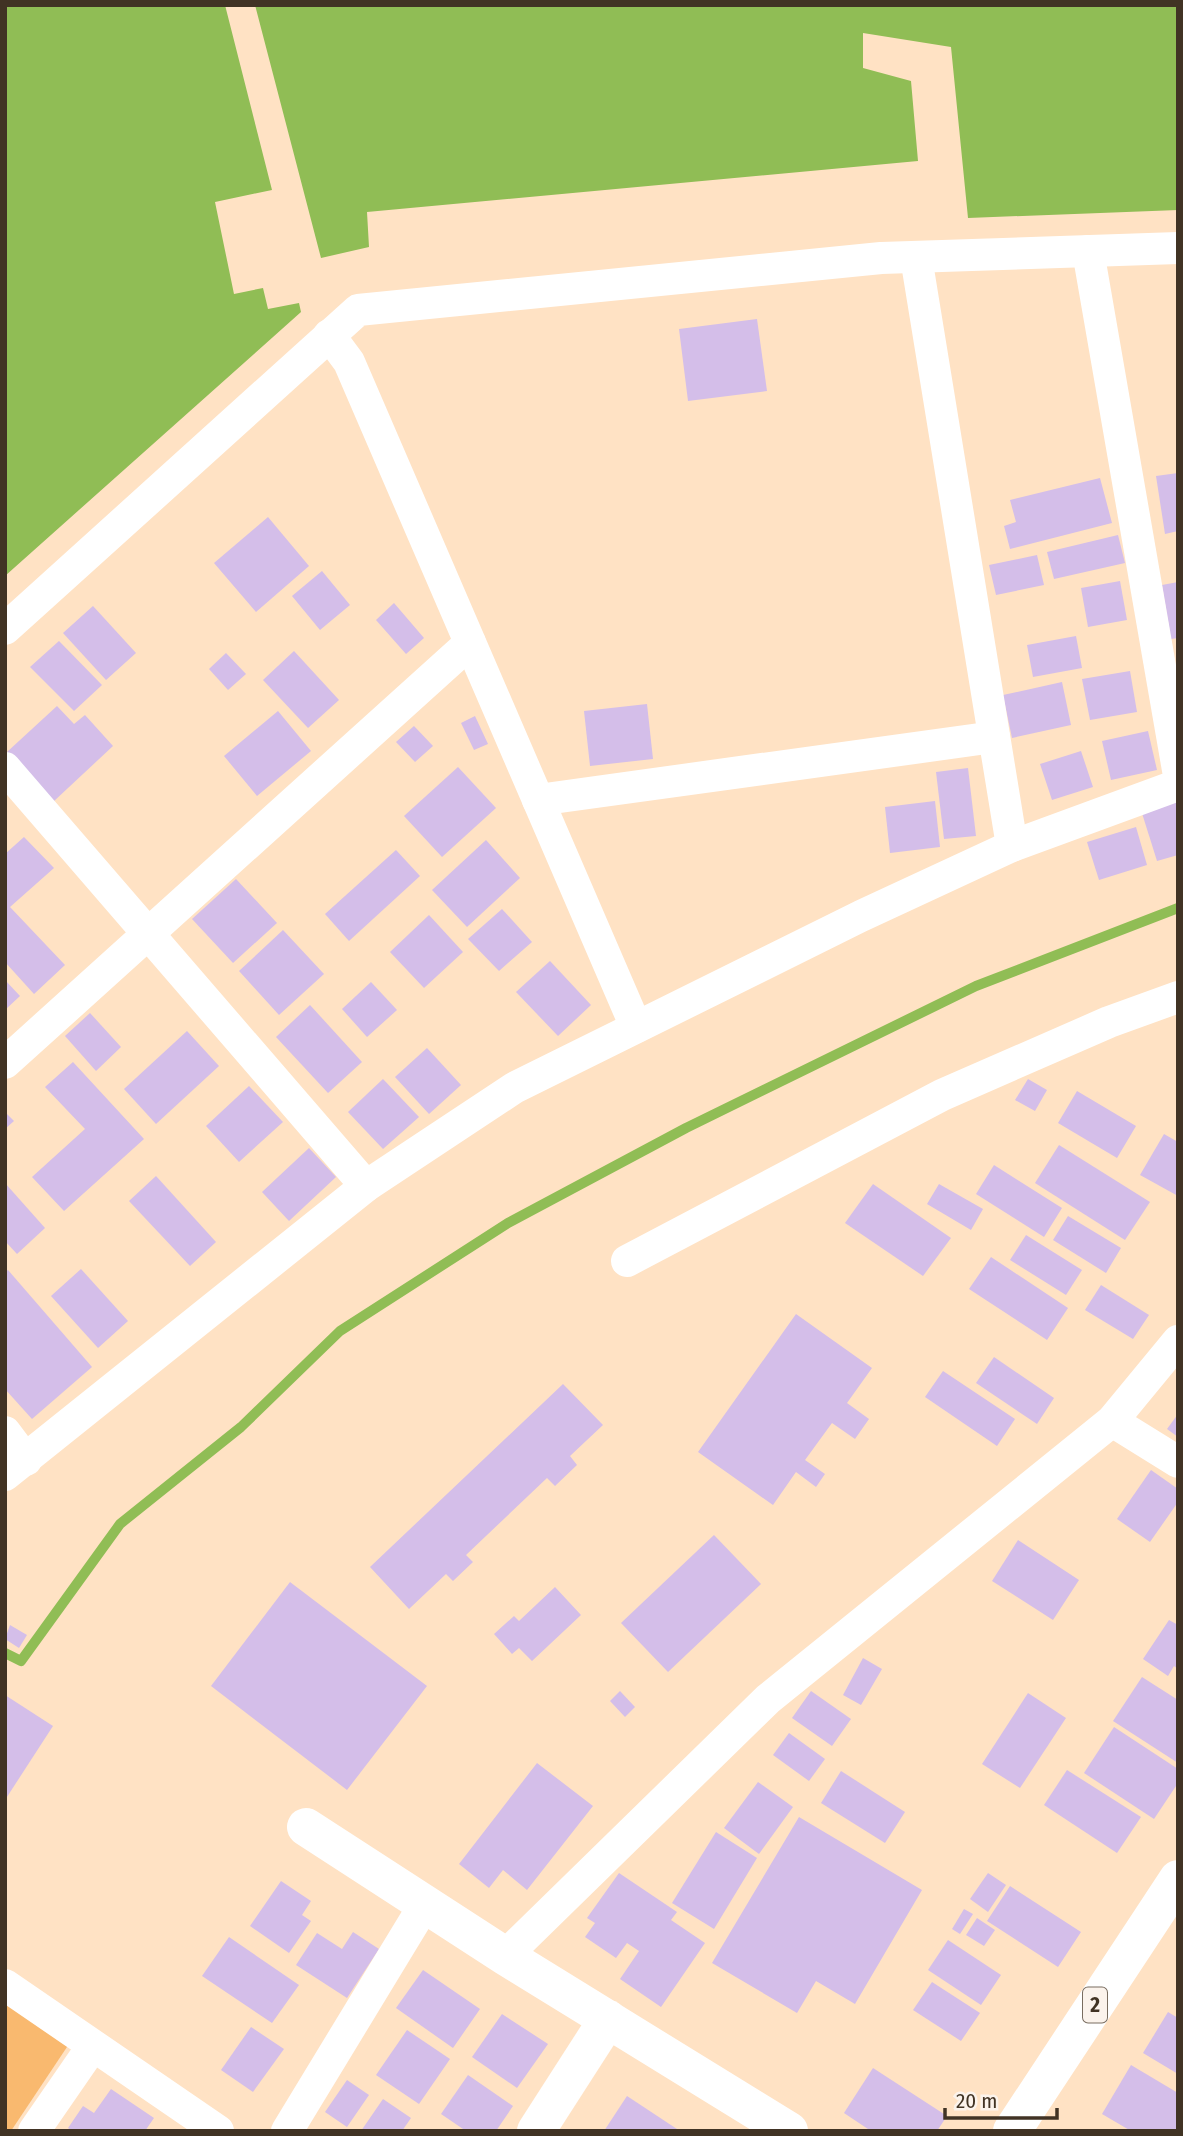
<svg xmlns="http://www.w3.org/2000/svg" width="1183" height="2136" font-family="'Fira Sans Condensed',sans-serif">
	<rect width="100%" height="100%" fill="#ffe2c4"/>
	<!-- green -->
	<path fill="#f9b96f" d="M5,1999l64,45 -58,87h-6z"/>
	<!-- water -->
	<g fill="#90bd55">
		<path d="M5,5h220l47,185 -57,12 19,92 29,-6 5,21 31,-6 2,9 -296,264z"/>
		<path d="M255,5h923v205l-210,8 -17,-171 -88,-14v35l48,13 7,80 -551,51 2,35 -48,11z"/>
	</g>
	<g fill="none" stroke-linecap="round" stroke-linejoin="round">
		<!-- stream -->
		<path stroke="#90bd55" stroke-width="10" d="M5,1653l16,8 99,-137 121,-97 99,-96 168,-108 178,-95 290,-142 202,-78"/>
	</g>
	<!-- building -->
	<g fill="#d4bee9">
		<path d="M757,319l10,72 -79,10 -9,-72z"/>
		<path d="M1178,473v58l-13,3 -9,-58z"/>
		<path d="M1100,478l12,45 -102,26 -6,-23 12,-4 -6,-22z"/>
		<path d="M268,517l41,49 -53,46 -42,-49z"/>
		<path d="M1118,535l7,28 -71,16 -7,-27z"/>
		<path d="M1037,555l7,30 -48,10 -7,-30z"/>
		<path d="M322,571l28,34 -30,25 -28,-34z"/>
		<path d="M1120,581l7,39 -39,7 -7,-39z"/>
		<path d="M1178,582v56l-7,1 -9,-54z"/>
		<path d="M394,603l30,35 -18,16 -30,-34z"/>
		<path d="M93,606l43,47 -30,27 -43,-47z"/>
		<path d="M1076,636l6,32 -49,9 -6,-32z"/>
		<path d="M59,641l43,44 -28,26 -44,-44z"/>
		<path d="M294,651l45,49 -31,28 -45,-48z"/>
		<path d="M226,653l20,21 -18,16 -19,-21z"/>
		<path d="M1130,671l7,41 -47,8 -8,-41z"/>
		<path d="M1062,682l9,43 -59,13 -9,-43z"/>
		<path d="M647,704l6,55 -63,7 -6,-55z"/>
		<path d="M57,706l17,18 11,-9 28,31 -60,56 -46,-50z"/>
		<path d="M278,711l33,40 -54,45 -33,-40z"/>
		<path d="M475,716l13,28 -14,6 -13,-27z"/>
		<path d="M414,726l19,20 -18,16 -19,-20z"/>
		<path d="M1148,731l9,39 -46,10 -9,-39z"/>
		<path d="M1081,751l12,36 -41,13 -12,-36z"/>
		<path d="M458,767l38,41 -54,49 -38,-41z"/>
		<path d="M968,768l8,68 -32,3 -8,-67z"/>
		<path d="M1178,799v56l-21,6 -16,-51z"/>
		<path d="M935,801l5,46 -50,6 -5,-46z"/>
		<path d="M1136,827l11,38 -48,15 -12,-38z"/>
		<path d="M24,837l30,31 -44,39 55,58 -31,29 -29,-32v-108z"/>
		<path d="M486,840l34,38 -53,49 -35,-37z"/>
		<path d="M396,850l24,26 -71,65 -24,-27z"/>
		<path d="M236,879l41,44 -44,40 -41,-44z"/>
		<path d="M502,909l30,33 -33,29 -31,-32z"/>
		<path d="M429,915l34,37 -39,36 -34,-36z"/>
		<path d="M283,930l41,44 -45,41 -40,-44z"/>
		<path d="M550,961l41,44 -33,31 -42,-44z"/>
		<path d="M5,980l15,16 -15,14z"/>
		<path d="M371,982l26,28 -30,27 -25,-28z"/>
		<path d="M310,1005l52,57 -34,31 -52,-56z"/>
		<path d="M90,1013l31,34 -25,24 -31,-35z"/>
		<path d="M187,1031l32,35 -63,58 -32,-35z"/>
		<path d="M427,1048l34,37 -32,29 -34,-37z"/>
		<path d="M73,1062l71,77 -80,72 -32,-34 53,-48 -40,-42z"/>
		<path d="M383,1079l36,38 -36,32 -35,-37z"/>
		<path d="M1028,1079l19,11 -12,21 -20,-11z"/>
		<path d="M249,1086l34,36 -44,40 -33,-36z"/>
		<path d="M1077,1091l59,35 -19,32 -59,-35z"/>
		<path d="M5,1112l9,9 -9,8z"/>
		<path d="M1164,1134l14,8v54l-38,-21z"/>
		<path d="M1059,1145l91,57 -25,38 -90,-57z"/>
		<path d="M309,1148l27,29 -47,44 -27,-29z"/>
		<path d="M994,1165l68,43 -18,29 -68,-43z"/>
		<path d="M156,1176l60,66 -26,24 -61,-65z"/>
		<path d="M5,1183l40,45 -28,26 -12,-13z"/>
		<path d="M873,1184l78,54 -28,38 -78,-53z"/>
		<path d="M939,1184l44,25 -12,21 -44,-26z"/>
		<path d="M1068,1216l53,32 -15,25 -53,-33z"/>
		<path d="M1026,1235l56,35 -16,25 -56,-35z"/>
		<path d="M991,1257l77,51 -21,32 -78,-51z"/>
		<path d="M81,1269l47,52 -30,27 -47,-52z"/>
		<path d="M8,1270l84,97 -60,52 -27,-30v-117z"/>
		<path d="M1101,1285l48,30 -16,24 -48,-29z"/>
		<path d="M796,1314l76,54 -25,35 22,16 -14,20 -23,-16 -27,37 20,14 -9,13 -20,-15 -23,33 -75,-53z"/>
		<path d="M994,1357l60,41 -17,26 -61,-41z"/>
		<path d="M943,1371l72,48 -18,27 -72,-49z"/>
		<path d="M563,1384l40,41 -33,31 7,9 -22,21 -8,-8 -81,77 7,7 -20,19 -7,-7 -37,35 -39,-42z"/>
		<path d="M1178,1414v23l-11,-8z"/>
		<path d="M1151,1470l27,19v13l-28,40 -33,-23z"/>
		<path d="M714,1535l47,49 -93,88 -47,-49z"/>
		<path d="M1018,1540l61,40 -26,40 -61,-39z"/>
		<path d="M290,1582l137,104 -80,104 -136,-104z"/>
		<path d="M555,1587l26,28 -49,46 -13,-13 -7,6 -18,-20 20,-18 5,5z"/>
		<path d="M1169,1620l9,5v44l-4,-3 -6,10 -25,-17z"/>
		<path d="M10,1625l17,10 -8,13 -14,-9z"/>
		<path d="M863,1658l19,11 -21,36 -18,-10z"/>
		<path d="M1142,1677l36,23v63l-65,-42z"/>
		<path d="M620,1691l15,16 -10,10 -15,-16z"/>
		<path d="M811,1691l40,28 -19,27 -40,-28z"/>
		<path d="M1028,1693l38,25 -46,70 -38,-24z"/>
		<path d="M5,1695l48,31 -48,74z"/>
		<path d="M1114,1727l64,42v14l-24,36 -70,-46z"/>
		<path d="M789,1733l36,26 -16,22 -36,-26z"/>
		<path d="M537,1763l56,43 -66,84 -24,-20 -14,18 -30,-24z"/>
		<path d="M1067,1770l74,47 -24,36 -73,-48z"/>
		<path d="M841,1771l64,41 -20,31 -64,-40z"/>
		<path d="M758,1782l35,25 -34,47 -35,-26z"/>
		<path d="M799,1817l123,73 -67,114 -39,-23 -19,32 -85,-50z"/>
		<path d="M716,1832l41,26 -43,71 -42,-26z"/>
		<path d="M619,1873l58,39 -6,8 34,23 -44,64 -41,-28 19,-28 -12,-8 -11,15 -31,-21 10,-14 -8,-5z"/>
		<path d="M988,1873l18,12 -18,27 -18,-13z"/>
		<path d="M281,1881l30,20 -9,14 9,6 -22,32 -39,-27z"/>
		<path d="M1010,1886l71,46 -23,35 -71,-46z"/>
		<path d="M964,1909l9,5 -13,20 -8,-5z"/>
		<path d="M977,1918l18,12 -11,16 -18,-11z"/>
		<path d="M353,1932l26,17 -32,49 -51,-33 21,-32 25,16z"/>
		<path d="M229,1937l70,48 -27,38 -70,-47z"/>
		<path d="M948,1940l53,35 -20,30 -53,-35z"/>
		<path d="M423,1970l57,39 -27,39 -57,-40z"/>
		<path d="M932,1982l48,31 -19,28 -48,-31z"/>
		<path d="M1168,2012l10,6v56l-35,-21z"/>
		<path d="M502,2014l46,30 -31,44 -45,-31z"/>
		<path d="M251,2027l33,22 -31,43 -32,-22z"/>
		<path d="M407,2030l43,29 -31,45 -43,-29z"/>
		<path d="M1131,2065l47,28v38h-47l-29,-17z"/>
		<path d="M873,2068l74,48 -10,15h-66l-27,-18z"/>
		<path d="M468,2075l45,31 -17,25h-30l-25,-17z"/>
		<path d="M347,2080l22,15 -22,32 -22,-15z"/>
		<path d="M111,2089l43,29 -9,13h-73l-4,-3 15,-22 11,7z"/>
		<path d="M627,2096l53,35h-76z"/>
		<path d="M383,2099l28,19 -9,13h-41z"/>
	</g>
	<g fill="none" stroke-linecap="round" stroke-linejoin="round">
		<!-- minor -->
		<g stroke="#fff" stroke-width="32">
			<path d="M1088,251l90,519"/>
			<path d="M916,257l96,589"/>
			<path d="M329,335l20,27 287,665"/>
			<path d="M5,629l353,-319 523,-52 297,-10"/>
			<path d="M5,768l361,418"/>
			<path d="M538,800l456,-63"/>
			<path d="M5,1063l465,-420"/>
			<path d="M627,1261l315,-166 167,-73 69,-25"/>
			<path d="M1112,1421l66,41"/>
			<path d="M5,1432l21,28"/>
			<path d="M5,1475l361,-289 148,-98 347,-172 151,-70 166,-61"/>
			<path d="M505,1956l263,-257 344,-278 66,-80"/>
			<path d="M5,1985l213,146"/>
			<path d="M34,2131l58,-84"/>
			<path d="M287,2131l138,-227"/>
		</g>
		<!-- tertiary -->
		<g stroke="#fff" stroke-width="38">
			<path d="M306,1827l199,129 284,175"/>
			<path d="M536,2131l72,-112"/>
		</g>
		<!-- trunk -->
		<path stroke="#fff" stroke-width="38" d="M1012,2131l166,-252"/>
	</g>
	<g text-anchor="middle" stroke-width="5" stroke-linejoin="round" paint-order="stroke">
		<!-- shield labels -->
		<rect fill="#fbf3ec" stroke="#796d60" stroke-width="2" x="1083" y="1987.5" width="24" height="35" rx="5"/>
		<g font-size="21" font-weight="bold" fill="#413324">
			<text x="1095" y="2012">2</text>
		</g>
	</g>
	<!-- border -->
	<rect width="1183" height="2136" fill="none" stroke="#413324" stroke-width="14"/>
	<!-- scale -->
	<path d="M945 2108v10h112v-10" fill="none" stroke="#413324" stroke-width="3.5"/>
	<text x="956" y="2108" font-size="21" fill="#413324" stroke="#fbf3ec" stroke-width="5" paint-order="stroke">20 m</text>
</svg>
